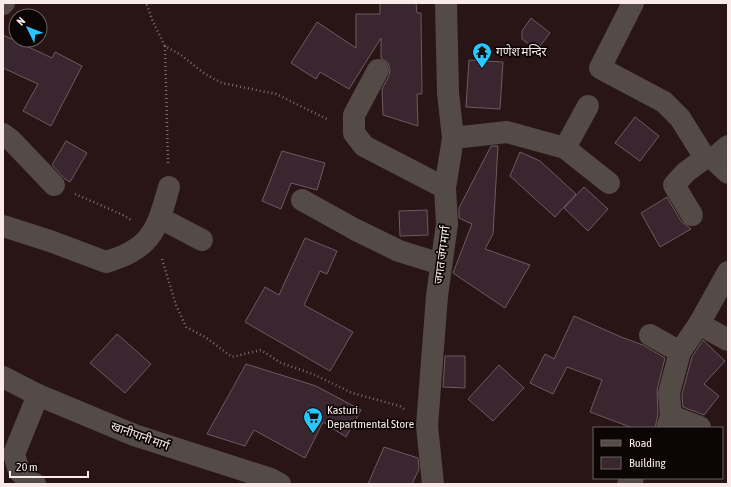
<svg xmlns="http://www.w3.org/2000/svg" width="731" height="487" font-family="'Asap Condensed','Noto Sans Devanagari',sans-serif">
	<rect width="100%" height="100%" fill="#291515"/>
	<!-- building -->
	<g fill="#39262f" stroke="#6f5963">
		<path d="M380,3h36l1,10h4l1,81h-5l1,32 -35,-11 -1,-26 7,-13 1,-7 -2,-6 -7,-5v-20l-32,51 -29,-17 -4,7 -25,-16 26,-41 39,26v-34h24z"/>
		<path d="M531,18l19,15 -13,17 -15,-11v-8z"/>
		<path d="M3,35l49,23 3,-6 27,14 -31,60 -28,-15 15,-27 -35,-16z"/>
		<path d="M469,60l34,2 -3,47 -34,-2z"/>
		<path d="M635,117l24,19 -19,25 -25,-18z"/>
		<path d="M66,141l21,12 -17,29 -5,-3 -13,-14z"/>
		<path d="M491,146h7l-5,88 -8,15 45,16 -25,43 -52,-35 19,-49 -13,-6v-10z"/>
		<path d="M282,151l43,12 -8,27 -26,-7 -10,26 -19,-8z"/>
		<path d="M520,152l20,9 36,33 -21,23 -45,-41z"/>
		<path d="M584,187l24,22 -20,22 -24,-23z"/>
		<path d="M667,197l14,24 10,8 -31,18 -19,-34z"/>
		<path d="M427,210l1,25 -28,1 -1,-25z"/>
		<path d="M305,238l32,13 -10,23 -7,-3 -16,34 49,27 -23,39 -85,-49 20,-35 14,8z"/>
		<path d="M574,316l47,21 22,8 22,13 -8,32 1,24 -3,14h-22l-43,-16 12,-32 -35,-13 -14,27 -23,-11 15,-29 9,5z"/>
		<path d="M117,334l34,30 -26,29 -35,-30z"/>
		<path d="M703,340l22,21 -21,23 15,12 -15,19 -21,-8 -1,-13 10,-37z"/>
		<path d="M445,356h20v32l-22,-1z"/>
		<path d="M246,364l70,22 45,24 -15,27 -23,-15 -18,36 -51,-28 -9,16 -38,-12z"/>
		<path d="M499,365l25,23 -31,33 -25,-22z"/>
		<path d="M384,447l34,11 1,11 -7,15h-44z"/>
	</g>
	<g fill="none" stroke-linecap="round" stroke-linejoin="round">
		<!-- path -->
		<g stroke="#7f6e6d" stroke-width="2.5" stroke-dasharray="1 3" stroke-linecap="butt">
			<path d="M151,3l-4,2 6,17 12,24 16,9 24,19 17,9 54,11 53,26"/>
			<path d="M165,46l3,117"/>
			<path d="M75,194l46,20 10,6"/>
			<path d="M162,259l14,46 10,22 19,10 27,20 29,-7 20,13 32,11 39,19 48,13 4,3"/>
		</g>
		<!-- minor -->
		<g stroke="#544b46" stroke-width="22">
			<path d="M633,3l-33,65 64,34 16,16 25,40 8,1 15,14"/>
			<path d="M3,4l1,-1"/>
			<path d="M378,70l-24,45v18l10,13 81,42"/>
			<path d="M3,134l9,7 42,44"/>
			<path d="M453,138l54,-6 58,16 44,35"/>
			<path d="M565,148l23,-42"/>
			<path d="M713,159l15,-13"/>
			<path d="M302,200l54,30 43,21 42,13"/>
			<path d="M692,215l-18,-30 12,-13 19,-14"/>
			<path d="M160,218l42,22"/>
			<path d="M3,226l47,15 56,21c9,-3 20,-6 28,-12 23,-13 28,-39 35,-63"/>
			<path d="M699,324l29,16"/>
			<path d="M650,335l30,17 -11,41 2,23"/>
			<path d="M680,352l19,-28 29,-52"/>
			<path d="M3,377l35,18 96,40 137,44 9,5"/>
			<path d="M667,428l4,-12 29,11"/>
			<path d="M35,484l-5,-2 -11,-11 -5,-17 24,-59"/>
			<path d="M628,484l5,-6"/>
		</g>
		<!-- tertiary -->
		<path stroke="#544b46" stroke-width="22" d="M433,484l-6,-58 10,-130 10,-72 -2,-36 8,-50 -5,-45 -2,-90"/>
	</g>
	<!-- icons -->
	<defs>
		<g id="temple-pin" transform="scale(1)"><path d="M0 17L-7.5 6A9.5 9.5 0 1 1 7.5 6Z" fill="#28c8ff" stroke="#0c0505"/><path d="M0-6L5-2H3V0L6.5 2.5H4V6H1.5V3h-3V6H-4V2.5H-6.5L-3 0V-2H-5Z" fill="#111"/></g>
		<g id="supermarket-pin" transform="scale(1)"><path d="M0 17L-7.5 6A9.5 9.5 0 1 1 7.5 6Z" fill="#28c8ff" stroke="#0c0505"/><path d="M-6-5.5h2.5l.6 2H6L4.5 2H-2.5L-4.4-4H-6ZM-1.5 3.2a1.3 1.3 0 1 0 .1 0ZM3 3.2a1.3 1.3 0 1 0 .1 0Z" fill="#111"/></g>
	</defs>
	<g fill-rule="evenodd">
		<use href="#temple-pin" x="482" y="52"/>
		<use href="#supermarket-pin" x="313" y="417"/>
	</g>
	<g text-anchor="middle" stroke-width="3.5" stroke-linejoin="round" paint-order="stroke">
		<!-- poi labels -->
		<g font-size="12" fill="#faebea" stroke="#0c0505" text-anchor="start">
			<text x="496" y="56">गणेश मन्दिर</text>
			<text x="327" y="414">Kasturi<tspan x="327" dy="14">Departmental Store</tspan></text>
		</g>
		<!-- street labels -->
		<g font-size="12" fill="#faebea" stroke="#0c0505">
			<text transform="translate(442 255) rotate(-82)" y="4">जगत जंग मार्ग</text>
			<text transform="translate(140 436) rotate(20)" y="4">खानीपानी मार्ग</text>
		</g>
	</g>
	<!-- border -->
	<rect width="731" height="487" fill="none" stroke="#faebea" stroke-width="8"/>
	<!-- legend -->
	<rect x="593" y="427" width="130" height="52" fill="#0c0505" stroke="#6b6161"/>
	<rect x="601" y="440" width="20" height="6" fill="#544b46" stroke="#6b6161"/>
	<text x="629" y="447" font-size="12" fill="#faebea">Road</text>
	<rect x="601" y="457" width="20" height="12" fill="#39262f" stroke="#6b6161"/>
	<text x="629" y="467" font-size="12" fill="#faebea">Building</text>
	<!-- north arrow -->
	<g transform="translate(28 28) rotate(313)"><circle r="19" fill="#0c0505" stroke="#6b6161"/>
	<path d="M0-3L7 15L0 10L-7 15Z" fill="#28c8ff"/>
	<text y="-6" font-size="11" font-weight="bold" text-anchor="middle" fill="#faebea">N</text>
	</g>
	<!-- scale -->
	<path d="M10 471v6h78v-6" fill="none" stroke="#faebea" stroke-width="2"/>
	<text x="16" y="471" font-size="12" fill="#faebea" stroke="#0c0505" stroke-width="3" paint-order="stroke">20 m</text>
</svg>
